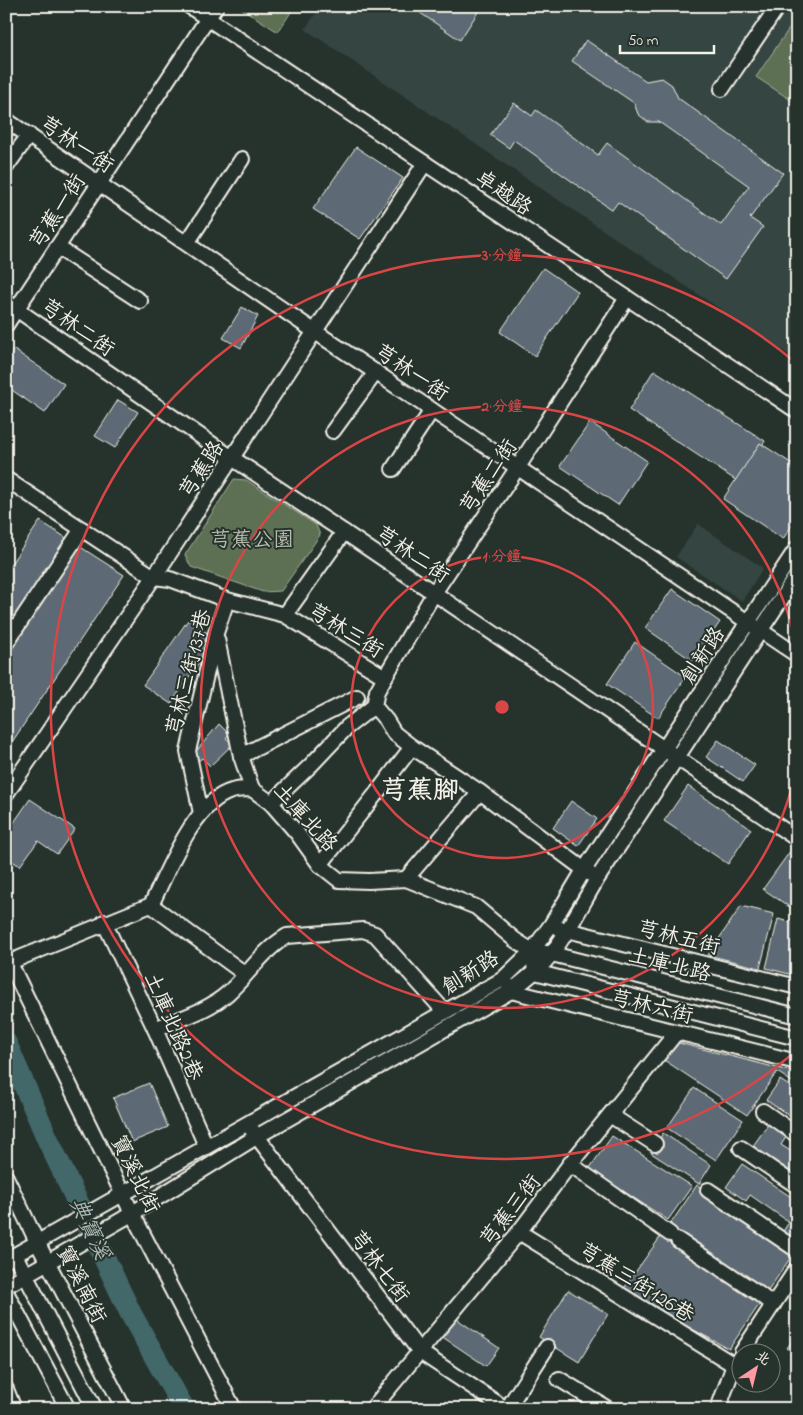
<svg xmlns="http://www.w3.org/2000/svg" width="803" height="1415" font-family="'Indie Flower','LXGW WenKai TC',sans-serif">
	<rect width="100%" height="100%" fill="#26332d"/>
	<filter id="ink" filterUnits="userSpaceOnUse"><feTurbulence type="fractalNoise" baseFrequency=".02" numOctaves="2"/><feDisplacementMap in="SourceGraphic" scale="10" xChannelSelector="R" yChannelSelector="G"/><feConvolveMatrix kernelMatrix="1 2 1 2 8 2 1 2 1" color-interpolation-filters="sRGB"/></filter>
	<g filter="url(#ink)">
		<!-- built -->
		<g fill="#364442">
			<path d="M321,6h476v355l-492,-332z"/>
			<path d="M698,524l65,44 -21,33 -66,-44z"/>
		</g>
		<!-- green -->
		<g fill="#5d7053" stroke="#a8b09e">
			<path d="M238,6h57l-17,26z"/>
			<path d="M797,17v87l-41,-27z"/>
			<path d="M234,479l12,1 70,45 4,10 -39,56 -18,1 -72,-25 -6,-12z"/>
		</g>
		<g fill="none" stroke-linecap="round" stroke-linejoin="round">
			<!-- river -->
			<path stroke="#436769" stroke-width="22" d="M6,1043l42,97 83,174 53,95"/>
		</g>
		<!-- building -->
		<g fill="#5d6b74" stroke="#f4f1e8">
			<path d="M410,6h59l9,6 -18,28z"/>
			<path d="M586,40l60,41 16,-3 10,7 6,13 105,75 -33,45 13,9 -37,52 -108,-77 -6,8 -98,-70 -5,8 -19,-13 24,-32 18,13 4,-6 62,45 9,-12 114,82 28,-39 -90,-64h-11l-10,-8 -4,-11 -62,-42z"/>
			<path d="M356,147l47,31 -43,61 -47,-30z"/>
			<path d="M543,268l35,24 -43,64 -35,-24z"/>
			<path d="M242,307l16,9 -17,32 -18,-10z"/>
			<path d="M13,349l51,35 -19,29 -39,-27v-26z"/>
			<path d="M654,370l111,71 -25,42 -111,-73z"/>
			<path d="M118,400l20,12 -23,36 -20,-12z"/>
			<path d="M590,422l57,39 -29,44 -58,-39z"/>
			<path d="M760,443l37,24v51l-14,21 -60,-40z"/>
			<path d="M40,521l84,54 -118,176v-180z"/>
			<path d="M672,589l48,33 -27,39 -48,-33z"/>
			<path d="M188,620l27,18 -44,66 -28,-19z"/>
			<path d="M635,642l51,35 -28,41 -51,-34z"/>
			<path d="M219,724l10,10 -3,4 7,6 -23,22 -8,-8 -6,5 -3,-8z"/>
			<path d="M718,740l37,25 -12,17 -37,-25z"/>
			<path d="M688,786l63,43 -23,35 -64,-43z"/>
			<path d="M30,799l45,30 -18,25 -19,-13 -18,25 -14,-9v-23z"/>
			<path d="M571,801l26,18 -19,27 -25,-18z"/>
			<path d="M791,850l6,4v58l-34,-23z"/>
			<path d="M741,906l33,8 -14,54 -52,-13z"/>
			<path d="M778,919l19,5v52l-31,-8z"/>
			<path d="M675,1042l122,31v12l-20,-13 -30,43 -86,-57z"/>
			<path d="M780,1080l17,11v30l-31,-21z"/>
			<path d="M149,1083l19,44 -36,15 -19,-44z"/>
			<path d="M694,1088l49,32 -27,40 -49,-32z"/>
			<path d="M772,1119l18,12 -9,14 16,10v27l-47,-32z"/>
			<path d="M663,1133l48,32 -12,19 -48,-31z"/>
			<path d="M612,1136l80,50 -24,34 -79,-51z"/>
			<path d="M742,1164l55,37v46l-17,-11 9,-14 -39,-27 -4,6 -20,-14z"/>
			<path d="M697,1185l98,66 -27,40 -99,-65z"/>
			<path d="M661,1236l100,66 -32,47 -107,-58z"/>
			<path d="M568,1290l40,24 -29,48 -40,-25z"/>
			<path d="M454,1317l45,31 -13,18 -45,-30z"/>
			<path d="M797,1334v20l-10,-6z"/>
		</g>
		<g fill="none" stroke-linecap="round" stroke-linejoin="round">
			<!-- minor casing -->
			<g stroke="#f4f1e8" stroke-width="18">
				<g id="minor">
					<path d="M189,6l608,405"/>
					<path d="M722,89l56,-83"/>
					<path d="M6,120l308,211 483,324"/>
					<path d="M6,167l23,-32"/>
					<path d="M187,243l55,-84"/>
					<path d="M57,247l83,54"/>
					<path d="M6,302l226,156 112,74 453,307"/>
					<path d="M6,325l210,-319"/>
					<path d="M333,431l43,-59"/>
					<path d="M393,469l39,-59"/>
					<path d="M6,479l148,98 16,2 57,21 58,15 100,62 -8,14 -3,15 12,14 8,13 18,14 68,45 110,82"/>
					<path d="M285,615l59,-83"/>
					<path d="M217,639l24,117 11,33"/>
					<path d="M6,643l76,-114"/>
					<path d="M385,677l49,-84 84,-126 109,-169"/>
					<path d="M241,756l116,-59"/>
					<path d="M6,794l148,-217 271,-414"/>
					<path d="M271,803l40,-38 36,-38 27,-21"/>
					<path d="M201,813l-13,-62 28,-118 11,-33"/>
					<path d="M320,865l59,-75 33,-43"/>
					<path d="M406,879l74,-87"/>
					<path d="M151,905l94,69"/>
					<path d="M104,922l51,107 51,117"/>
					<path d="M559,928l238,59"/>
					<path d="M6,955l126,258 102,196"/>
					<path d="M10,962l141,-57c17,-34 43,-104 81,-114 6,-2 14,-2 20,-2l19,14 26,30 23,32 19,15 30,1 37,-2 70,28 39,33 17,11 20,3 245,62"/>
					<path d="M534,964l1,8 262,66"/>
					<path d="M509,986l2,5 286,71"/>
					<path d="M155,1029c24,-10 53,-18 73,-36 21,-19 35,-43 59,-57l76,-6 12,4 70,78"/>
					<path d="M763,1111l34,24"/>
					<path d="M610,1115l45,29"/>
					<path d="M252,1130l168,222 86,57"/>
					<path d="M741,1148l56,38"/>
					<path d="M570,1164l100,70"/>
					<path d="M6,1177l31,65 87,167"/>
					<path d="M708,1190l89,60"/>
					<path d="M519,1232l215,133"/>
					<path d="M678,1240l81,54 14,11"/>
					<path d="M15,1255l80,154"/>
					<path d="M6,1260l497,-281 29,-28 19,-26 33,-55 213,-322"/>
					<path d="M6,1286l117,-67 133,-82 255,-146c15,-12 30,-23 41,-38 17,-22 30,-49 45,-74l200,-304"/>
					<path d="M6,1292l62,117"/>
					<path d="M742,1352l55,-84"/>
					<path d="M559,1379l49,30"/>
					<path d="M6,1389l8,20"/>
					<path d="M372,1409l147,-177 51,-68 106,-131"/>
					<path d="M507,1409l40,-62"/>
					<path d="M718,1409l16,-44 5,-6"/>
				</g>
			</g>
			<!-- minor -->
			<use href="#minor" stroke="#26332d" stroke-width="14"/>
		</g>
	</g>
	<!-- distance rings -->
	<g fill="none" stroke="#da4645" stroke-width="2.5">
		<circle cx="502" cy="707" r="151"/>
		<path d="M796 770A301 301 0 1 1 796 644"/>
		<path d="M796 1051A452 452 0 1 1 796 363"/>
	</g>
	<g text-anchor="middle" stroke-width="4" stroke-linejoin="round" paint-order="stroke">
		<!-- street labels -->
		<g font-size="21" fill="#f4f1e8" stroke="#26332d">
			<text transform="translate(77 144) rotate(34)" y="7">芎林一街</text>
			<text transform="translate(504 192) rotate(34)" y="7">卓越路</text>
			<text transform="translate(57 211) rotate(-57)" y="7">芎蕉一街</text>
			<text transform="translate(78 327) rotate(35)" y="7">芎林二街</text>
			<text transform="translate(412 372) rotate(34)" y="7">芎林一街</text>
			<text transform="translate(201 469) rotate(-57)" y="7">芎蕉路</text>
			<text transform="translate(488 476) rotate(-56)" y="7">芎蕉二街</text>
			<text transform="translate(413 554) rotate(34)" y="7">芎林二街</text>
			<text transform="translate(346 630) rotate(32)" y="7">芎林三街</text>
			<text transform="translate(702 655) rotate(-57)" y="7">創新路</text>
			<text transform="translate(188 672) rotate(-76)" y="7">芎林三街137巷</text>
			<text transform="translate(306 817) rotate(48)" y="7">土庫北路</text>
			<text transform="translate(679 937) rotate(14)" y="7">芎林五街</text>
			<text transform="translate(670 964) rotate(14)" y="7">土庫北路</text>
			<text transform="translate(470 972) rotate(-32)" y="7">創新路</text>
			<text transform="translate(652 1006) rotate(14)" y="7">芎林六街</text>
			<text transform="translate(174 1026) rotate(66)" y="7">土庫北路2巷</text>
			<text transform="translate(136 1174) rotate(64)" y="7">寶溪北街</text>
			<text transform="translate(510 1210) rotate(-52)" y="7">芎蕉三街</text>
			<text transform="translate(380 1266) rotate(53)" y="7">芎林七街</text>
			<text transform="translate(637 1282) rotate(32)" y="7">芎蕉三街126巷</text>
			<text transform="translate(82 1284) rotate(63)" y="7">寶溪南街</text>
		</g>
		<!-- park labels -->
		<g font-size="21" fill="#b8bdac" stroke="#26332d">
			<text x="252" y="546">芎蕉公園</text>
		</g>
		<!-- water labels -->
		<g font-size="22" font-style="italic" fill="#adbab5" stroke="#26332d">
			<text transform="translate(91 1228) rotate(65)" y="8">典寶溪</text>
		</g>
		<!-- district labels -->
		<g font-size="26" font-weight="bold" fill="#f4f1e8" stroke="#26332d">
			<text x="420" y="798">芎蕉腳</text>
		</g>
	</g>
	<circle cx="502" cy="707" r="8" fill="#da4645" stroke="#26332d" stroke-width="2.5"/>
	<g font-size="15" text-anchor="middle" font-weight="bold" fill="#da4645" stroke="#26332d" stroke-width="4" stroke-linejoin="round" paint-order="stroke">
		<text x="502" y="260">3 分鐘</text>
		<text x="502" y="411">2 分鐘</text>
		<text x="502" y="561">1 分鐘</text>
	</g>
	<!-- margin -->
	<rect width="803" height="1415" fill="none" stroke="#26332d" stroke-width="25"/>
	<rect x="12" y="12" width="778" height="1390" fill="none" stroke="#f4f1e8" stroke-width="2" filter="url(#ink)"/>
	<!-- north arrow -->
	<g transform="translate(756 1368) rotate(35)"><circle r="24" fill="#26332d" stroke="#787f78"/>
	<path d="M0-4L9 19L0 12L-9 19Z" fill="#ff9aa2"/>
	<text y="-8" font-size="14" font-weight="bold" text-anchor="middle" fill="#f4f1e8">北</text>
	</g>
	<!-- scale -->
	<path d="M620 45v8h94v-8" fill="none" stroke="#f4f1e8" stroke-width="2.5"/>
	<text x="628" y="45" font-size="15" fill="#f4f1e8" stroke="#26332d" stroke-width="4" paint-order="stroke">50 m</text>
</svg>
